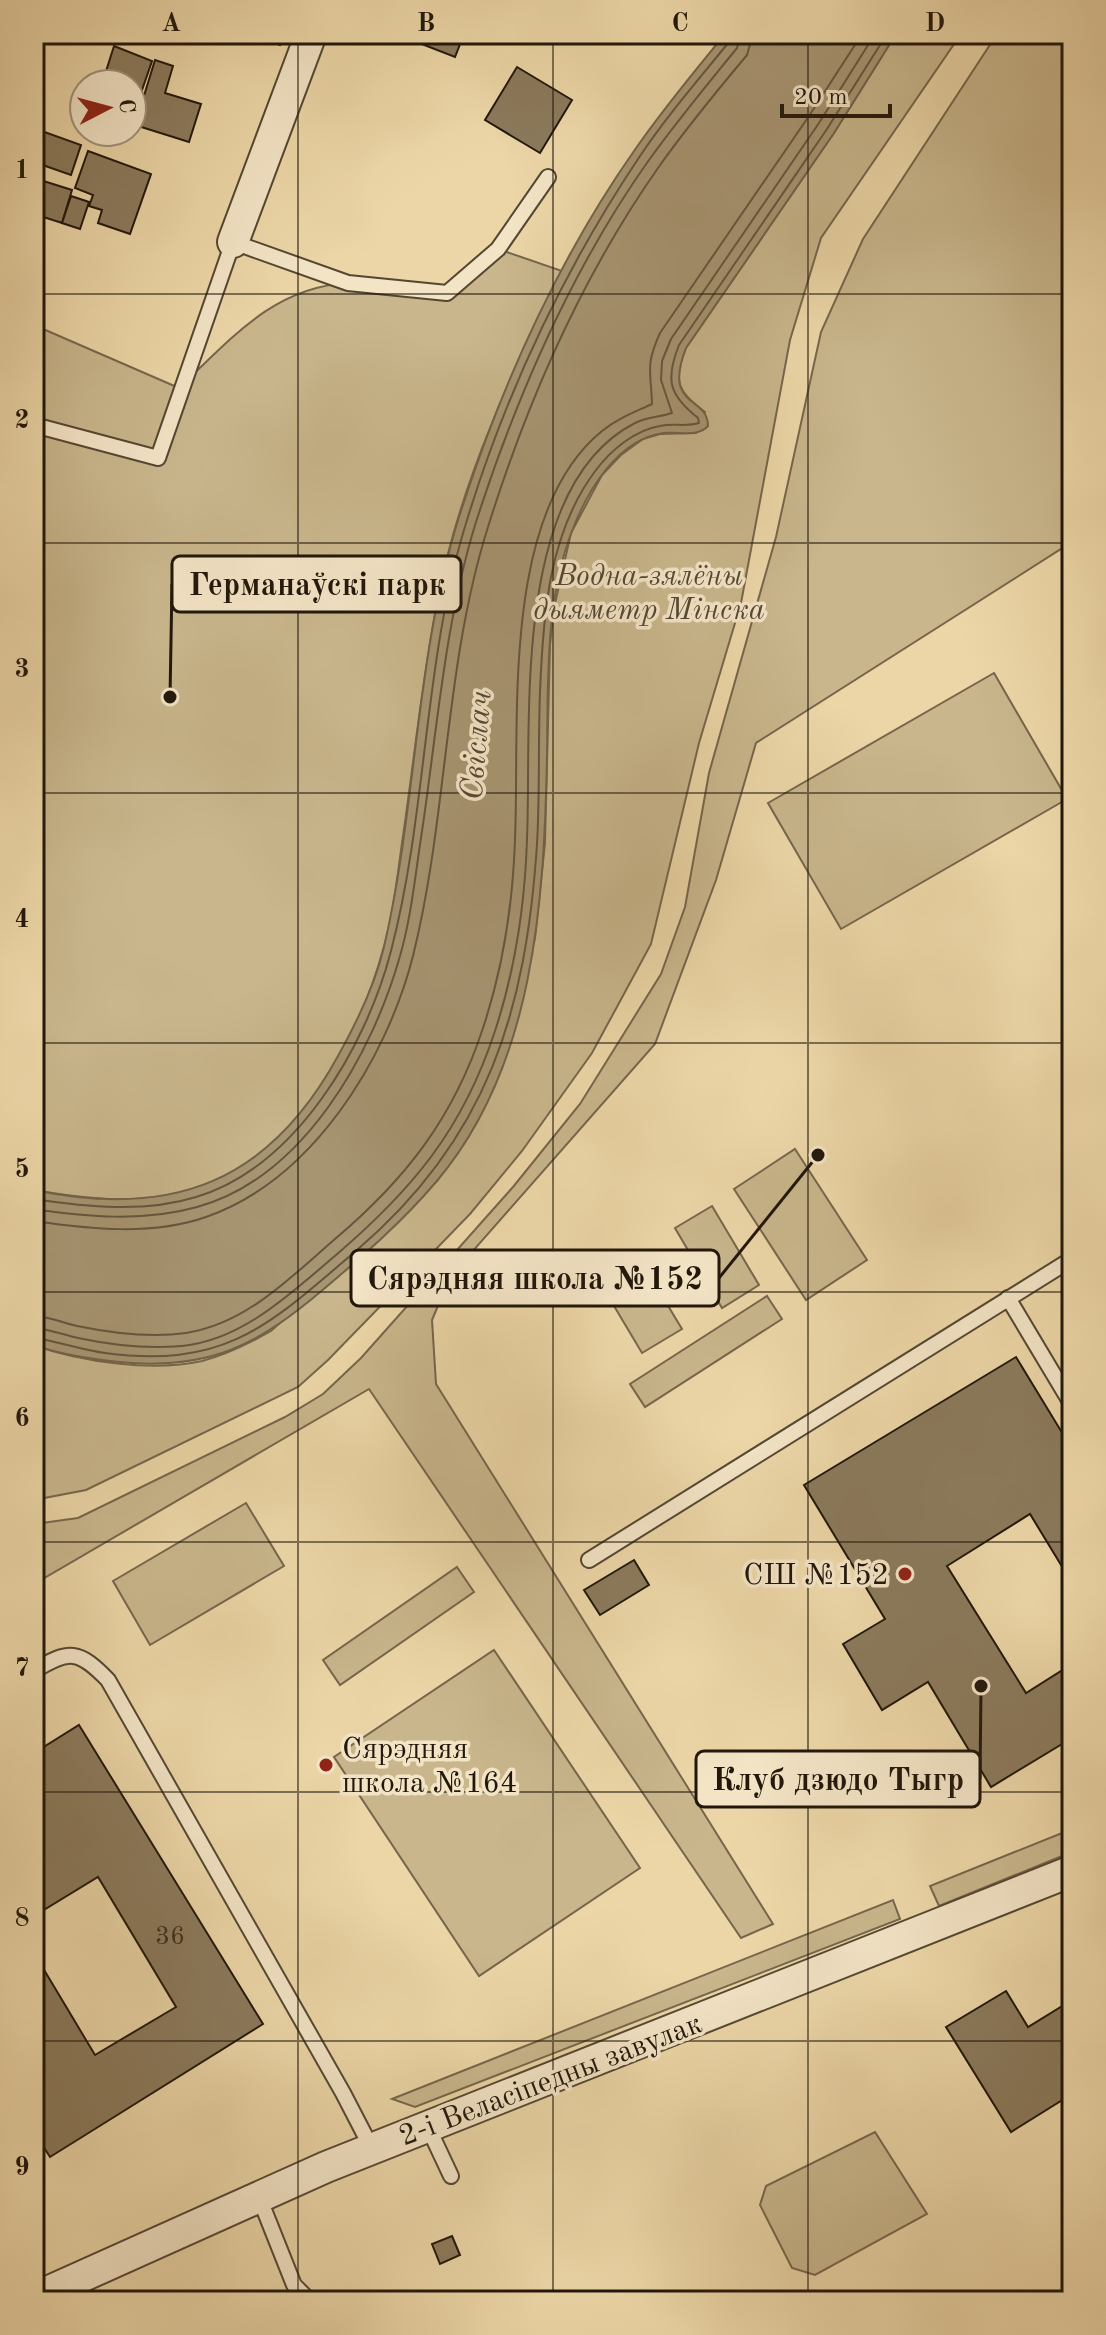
<svg xmlns="http://www.w3.org/2000/svg" width="1106" height="2335" font-family="'Old Standard TT',serif">
	<rect width="100%" height="100%" fill="#ecd6a7"/>
	<filter id="stains"><feTurbulence type="fractalNoise" baseFrequency=".0025" numOctaves="4"/><feColorMatrix values="0 0 0 0 .2 0 0 0 0 .09 0 0 0 0 .02 0 0 0 .5 -.17"/></filter>
	<radialGradient id="worn" r=".72"><stop offset=".6" stop-color="#630" stop-opacity="0"/><stop offset="1" stop-color="#630" stop-opacity=".3"/></radialGradient>
	<!-- green -->
	<g fill="#c9b68c" stroke="#75664c" stroke-width="2">
		<path d="M896,34h65l-140,204 -31,102 -49,263 -42,140 -48,201 -59,109 -70,98 -52,63 -142,146 -30,27 -212,103 -52,10v-155c47,17 119,27 168,16 24,-6 48,-18 69,-30l166,-150 40,-60 36,-87 22,-96 10,-95 5,-198 4,-37 17,-75 31,-58 19,-20 22,-16 17,-5 36,-1 9,-21c-28,-20 -32,-31 -19,-64l148,-215z"/>
		<path d="M997,34h75v534l-11,-19 -305,194 -40,137 -61,164 -205,233 -18,43 4,64 337,540 -32,14 -372,-549 -335,195v-60l44,-6 207,-101 38,-23 38,-36 152,-171 67,-83 81,-130 24,-67 24,-134 67,-236 45,-205 42,-93z"/>
		<path d="M498,249l64,22c-51,104 -102,212 -124,327 -16,81 -24,164 -36,245 -5,36 -9,73 -19,107 -27,97 -88,205 -187,239 -51,17 -110,10 -162,1v-865l145,63c51,-48 94,-101 169,-105 31,-1 68,7 99,10z"/>
		<path d="M994,673l73,126 -226,130 -73,-126z"/>
		<path d="M795,1149l72,111 -61,40 -72,-111z"/>
		<path d="M712,1206l47,79 -37,23 -47,-80z"/>
		<path d="M635,1251l47,78 -40,24 -47,-79z"/>
		<path d="M767,1296l15,23 -137,88 -15,-23z"/>
		<path d="M246,1503l38,63 -134,79 -37,-64z"/>
		<path d="M457,1567l17,25 -134,93 -17,-25z"/>
		<path d="M494,1650l146,218 -161,108 -145,-219z"/>
		<path d="M1072,1829v23l-133,54 -9,-20z"/>
		<path d="M893,1900l7,19 -485,188 -23,-8z"/>
		<path d="M875,2132l52,82 -112,61 -23,-7 -32,-63 6,-19z"/>
	</g>
	<!-- water -->
	<path fill="#a79572" stroke="#716349" stroke-width="2" d="M725,34h171l-62,99 -148,215c-24,61 22,47 22,78 -11,12 -29,5 -44,7 -47,6 -77,59 -92,98 -27,70 -24,152 -25,225 -3,145 -12,310 -111,426 -33,39 -72,73 -111,106 -67,57 -115,83 -206,74 -29,-3 -58,-7 -85,-17v-155c139,29 235,-8 304,-134 19,-34 37,-71 46,-109 33,-142 31,-290 75,-430 41,-128 98,-256 175,-366 28,-41 60,-79 91,-117z"/>
	<g fill="none" stroke-linecap="round" stroke-linejoin="round">
		<!-- shore -->
		<g stroke="#64563e" stroke-width="2">
			<path d="M34,1199c52,8 111,14 162,-2 100,-30 170,-150 195,-246 37,-142 32,-291 76,-431 39,-127 97,-250 171,-361 27,-41 60,-79 91,-117l2,-8"/>
			<path d="M34,1209c53,8 110,13 163,-2 106,-29 175,-152 203,-251 11,-38 15,-79 21,-118 16,-105 23,-213 55,-316 40,-124 97,-255 173,-362 28,-39 58,-75 88,-112l4,-14"/>
			<path d="M34,1221c55,8 118,15 172,-4 106,-37 180,-156 207,-261 35,-141 31,-290 75,-429 39,-125 95,-252 170,-359 28,-40 58,-76 89,-113l6,-21"/>
			<path d="M34,1316c14,0 29,7 43,10 34,7 74,12 109,7 60,-9 105,-56 149,-94 71,-60 119,-122 148,-211 20,-60 30,-126 32,-189 5,-119 -15,-325 87,-408 16,-13 33,-19 50,-27 -1,-33 -7,-38 8,-71l149,-217 53,-82"/>
			<path d="M34,1328c15,1 30,7 44,10 33,7 70,11 104,8 61,-6 109,-53 154,-91 77,-66 127,-126 159,-224 20,-61 30,-128 32,-192 5,-117 -17,-352 108,-416 12,-6 25,-6 37,-10l-11,-33 1,-19 9,-22 148,-216 56,-89"/>
			<path d="M34,1338c23,3 47,12 71,15 123,16 165,-29 252,-103 131,-112 169,-239 180,-406 3,-50 1,-101 3,-152 3,-75 8,-159 56,-222 15,-20 39,-40 64,-44 13,-3 27,1 39,-3l-1,-5c-29,-23 -33,-38 -19,-73l148,-216 60,-95"/>
		</g>
	</g>
	<!-- building -->
	<g fill="#8b7a5c" stroke="#21170b" stroke-width="2">
		<path d="M257,34h27l-4,11 -24,-9z"/>
		<path d="M423,34h41l-9,23 -36,-14z"/>
		<path d="M114,46l38,15 -20,58v-35h-30z"/>
		<path d="M155,60l18,6 -8,27 36,11 -12,38 -54,-17z"/>
		<path d="M517,67l55,33 -32,53 -55,-33z"/>
		<path d="M36,129l45,16 -10,30 -37,-13z"/>
		<path d="M88,151l63,23 -21,60 -32,-11 4,-13 -13,-4 4,-11 -18,-7z"/>
		<path d="M37,179l35,11 -10,33 -28,-9v-24z"/>
		<path d="M71,196l18,6 -9,27 -18,-6z"/>
		<path d="M1016,1357l56,92v134l-42,-69 -83,52 79,127 46,-29v74l-81,49 -63,-105 -46,28 -39,-66 42,-25 -81,-134z"/>
		<path d="M634,1560l15,25 -49,30 -16,-25z"/>
		<path d="M79,1725l184,299 -213,133 -16,-25v-179l61,102 81,-48 -78,-130 -64,39v-163z"/>
		<path d="M1006,1991l22,36 44,-27v94l-61,38 -65,-105z"/>
		<path d="M452,2236l8,19 -20,9 -8,-20z"/>
	</g>
	<g fill="none" stroke-linecap="round" stroke-linejoin="round">
		<!-- service casing -->
		<g stroke="#544732" stroke-width="18">
			<g id="service">
				<path d="M34,425l124,33 75,-216 115,41 99,10 51,-44 50,-72"/>
				<path d="M1008,1298l64,107"/>
				<path d="M589,1560l483,-301"/>
				<path d="M34,1671c35,-22 45,-21 74,9l235,413 29,56"/>
				<path d="M428,2127l23,49"/>
				<path d="M259,2197l35,88 16,16"/>
			</g>
		</g>
		<!-- minor casing -->
		<g stroke="#544732" stroke-width="34">
			<g id="minor">
				<path d="M233,242l78,-208"/>
				<path d="M34,2298l292,-131 746,-296"/>
			</g>
		</g>
		<!-- service -->
		<use href="#service" stroke="#f3e4c6" stroke-width="14"/>
		<!-- minor -->
		<use href="#minor" stroke="#f3e4c6" stroke-width="30"/>
	</g>
	<!-- grid -->
	<path fill="none" stroke="#21170b" stroke-width="2" stroke-opacity="0.55" d="M298,34v2267M553,34v2267M808,34v2267M34,294h1038M34,543h1038M34,793h1038M34,1043h1038M34,1292h1038M34,1542h1038M34,1792h1038M34,2041h1038"/>
	<!-- markers -->
	<g fill="#8f2418" stroke="#f3e4c6" stroke-width="3">
		<circle cx="905" cy="1574" r="8"/>
		<circle cx="326" cy="1765" r="8"/>
	</g>
	<g text-anchor="middle" stroke-width="7" stroke-linejoin="round" paint-order="stroke">
		<!-- number labels -->
		<g font-size="26" fill="#3c301f">
			<text x="170" y="1944">36</text>
		</g>
		<!-- park labels -->
		<g font-size="30" font-style="italic" fill="#534732" stroke="#f3e4c6">
			<text x="649" y="585">Водна-зялёны<tspan x="649" dy="34">дыяметр Мінска</tspan></text>
		</g>
		<!-- poi labels -->
		<g font-size="30" fill="#21170b" stroke="#f3e4c6" text-anchor="end">
			<text x="889" y="1584">СШ №152</text>
			<text x="342" y="1758" text-anchor="start">Сярэдняя<tspan x="342" dy="34">школа №164</tspan></text>
		</g>
		<!-- street labels -->
		<g font-size="30" fill="#21170b" stroke="#f3e4c6">
			<text transform="translate(550 2079) rotate(-21)" y="10">2-і Веласіпедны завулак</text>
		</g>
		<!-- water labels -->
		<g font-size="32" font-style="italic" fill="#574934" stroke="#f3e4c6">
			<text transform="translate(475 745) rotate(-85)" y="11">Свіслач</text>
		</g>
	</g>
	<!-- callouts -->
	<path fill="none" stroke="#21170b" stroke-width="3" d="M170 697L172 584M818 1155L719 1278M981 1686L980 1779"/>
	<g fill="#21170b" stroke="#f3e4c6" stroke-width="3">
		<circle cx="170" cy="697" r="8"/>
		<circle cx="818" cy="1155" r="8"/>
		<circle cx="981" cy="1686" r="8"/>
	</g>
	<g fill="#f3e4c6" stroke="#21170b" stroke-width="3">
		<rect x="172" y="556" width="289" height="56" rx="8"/>
		<rect x="351" y="1250" width="368" height="56" rx="8"/>
		<rect x="696" y="1751" width="284" height="56" rx="8"/>
	</g>
	<g font-size="32" text-anchor="middle" font-weight="bold" fill="#21170b">
		<text x="317" y="595">Германаўскі парк</text>
		<text x="535" y="1289">Сярэдняя школа №152</text>
		<text x="838" y="1790">Клуб дзюдо Тыгр</text>
	</g>
	<!-- margin -->
	<rect width="1106" height="2335" fill="none" stroke="#ecd6a7" stroke-width="88"/>
	<!-- north arrow -->
	<g transform="translate(108 108) rotate(84)"><circle r="38" fill="#f3e4c6" stroke="#9f927b" stroke-width="2"/>
	<path d="M0-6L14 30L0 20L-14 30Z" fill="#8f2418"/>
	<text y="-12" font-size="22" font-weight="bold" text-anchor="middle" fill="#21170b">С</text>
	</g>
	<!-- scale -->
	<path d="M782 104v12h108v-12" fill="none" stroke="#21170b" stroke-width="4"/>
	<text x="794" y="104" font-size="24" fill="#21170b" stroke="#f3e4c6" stroke-width="6" paint-order="stroke">20 m</text>
	<rect x="44" y="44" width="1018" height="2247" fill="none" stroke="#21170b" stroke-width="3"/>
	<g font-size="26" text-anchor="middle" font-weight="bold" fill="#21170b">
		<text x="171" y="31">A</text>
		<text x="426" y="31">B</text>
		<text x="680" y="31">C</text>
		<text x="935" y="31">D</text>
		<text x="22" y="178">1</text>
		<text x="22" y="428">2</text>
		<text x="22" y="677">3</text>
		<text x="22" y="927">4</text>
		<text x="22" y="1177">5</text>
		<text x="22" y="1426">6</text>
		<text x="22" y="1676">7</text>
		<text x="22" y="1926">8</text>
		<text x="22" y="2175">9</text>
	</g>
	<rect width="100%" height="100%" filter="url(#stains)"/>
	<rect width="100%" height="100%" fill="url(#worn)"/>
</svg>
